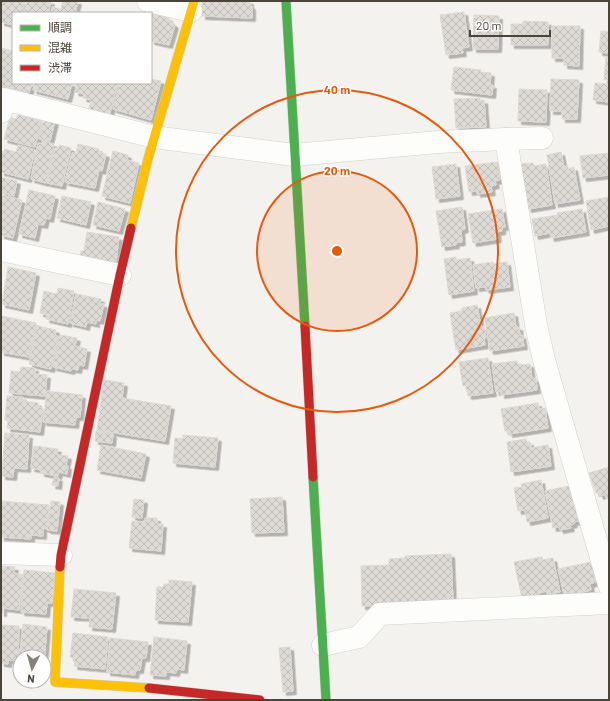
<svg xmlns="http://www.w3.org/2000/svg" width="610" height="701" font-family="Barlow,'Noto Sans JP',sans-serif">
	<defs>
		<pattern id="building-cross-hatch" width="8" height="8" patternUnits="userSpaceOnUse"><rect width="8" height="8" fill="#dedbd6"/><path d="M0 0l8 8M0 8l8-8" fill="none" stroke="#c0bdb8"/></pattern>
		<filter id="shadow"><feDropShadow dx="3.5" dy="3.5" stdDeviation="0" flood-color="#0004"/></filter>
	</defs>
	<rect width="100%" height="100%" fill="#f4f2ee"/>
	<!-- building -->
	<g fill="url(#building-cross-hatch)" stroke="#dcd9d4" filter="url(#shadow)">
		<path d="M2,1h23l-3,12h-9v12l-12,-3z"/>
		<path d="M27,1h24l-3,12h-24z"/>
		<path d="M63,1h15l-3,12h-24l1,-6 9,2z"/>
		<path d="M202,1h48v5h2v12l-50,-2z"/>
		<path d="M144,11l25,7v2l6,5 -6,20 -18,-4v-28h-7z"/>
		<path d="M464,12l5,35 -7,1 1,5 -17,2 -6,-40z"/>
		<path d="M474,15l25,1 -1,33h-25z"/>
		<path d="M523,21l25,1v23h-37v-21h12z"/>
		<path d="M552,26h28l-1,40 -15,-1v-7h-12z"/>
		<path d="M601,31l8,1v21l-10,-1z"/>
		<path d="M1,48l12,3v32h19l-3,10 -23,-6 -1,4 -4,-1z"/>
		<path d="M606,57l3,1v22h-5z"/>
		<path d="M454,67l27,3 -1,2 11,1 -1,12h3l-1,10 -41,-5z"/>
		<path d="M151,79l10,2 -10,39 -38,-11 7,-26h31z"/>
		<path d="M551,79l28,1 -2,39h-15v-8h-12z"/>
		<path d="M35,83h37l-4,16 -35,-9z"/>
		<path d="M77,83h41l-9,34 -21,-5 3,-12 -8,-2 1,-4 -9,-2z"/>
		<path d="M595,83l14,1v18l-16,-2z"/>
		<path d="M519,89l28,1 -1,32 -28,-1z"/>
		<path d="M480,98v3l4,-1 2,27 -30,1 -2,-29z"/>
		<path d="M18,115l24,6 -7,26 -31,-8 6,-22 6,2z"/>
		<path d="M44,119l11,2 -5,20 -11,-2z"/>
		<path d="M43,141l11,3 -8,39 -15,-4 7,-36 4,1z"/>
		<path d="M78,144l21,5 -1,3 8,2 -4,17 -3,-1 -4,18 -30,-6 7,-29 4,1z"/>
		<path d="M18,145l17,5 -7,29 -27,-7v-21l3,1 1,-3 11,3z"/>
		<path d="M59,145l12,3 -9,38 -15,-3 8,-35 4,1z"/>
		<path d="M113,151l15,4 -1,5 12,3 -9,40 -28,-7z"/>
		<path d="M561,152l3,15 4,-1v3l6,-2 6,33 -25,4 -8,-49z"/>
		<path d="M609,153v22l-26,3 -3,-22z"/>
		<path d="M498,162l2,18 -5,1 1,4 -5,1 1,6 -15,2v-3l-8,1 -4,-26z"/>
		<path d="M533,163l1,3 12,-2 6,41 -24,4 -7,-45z"/>
		<path d="M456,164l4,32 -24,3 -4,-32z"/>
		<path d="M1,177l16,4 -3,15 -13,-3z"/>
		<path d="M29,190l26,6 -5,23 -4,-1 -2,7 -6,-1 -3,14 -16,-4z"/>
		<path d="M1,195l21,5 -9,38 -12,-3z"/>
		<path d="M62,196l29,6 -5,23 -29,-7z"/>
		<path d="M609,197v29l-18,4 -5,-29z"/>
		<path d="M98,202l27,7 -6,22 -26,-6z"/>
		<path d="M462,207l3,22 -4,1 1,12 -7,1 1,2 -14,2 -6,-36z"/>
		<path d="M502,209l3,18h-3v4l-5,1 1,7 -25,4 -5,-29z"/>
		<path d="M582,209l4,23 -35,6 -1,-5 -15,3 -3,-17 26,-4 -1,-2z"/>
		<path d="M87,232l32,5 -3,25 -36,-1 1,-10h3z"/>
		<path d="M456,257v3l14,-2 4,33 -25,4 -5,-36z"/>
		<path d="M493,262l1,2 13,-2 3,25 -24,3 -1,-3 -9,1 -3,-23z"/>
		<path d="M8,267l28,6 -7,37 -27,-6z"/>
		<path d="M58,288l16,3 -6,33 -22,-5 1,-4 -7,-2 4,-22 13,3z"/>
		<path d="M76,294l25,5 -1,5h4l-4,17 -4,-1v4l-9,-2 -1,5 -16,-4z"/>
		<path d="M477,305l4,22 3,-1 2,12h-2l1,7 -29,5 -6,-37 12,-2v-3z"/>
		<path d="M514,313l2,14h3l1,9 2,-1 2,11 -34,5 -5,-33z"/>
		<path d="M1,316l35,7 -7,34 -28,-5z"/>
		<path d="M37,326l19,4 -1,6h3l-7,33 -22,-5z"/>
		<path d="M60,335l17,3 -2,8 12,3 -3,17 -5,-1 -1,5 -6,-1 -1,2 -18,-4z"/>
		<path d="M488,358l5,35 -25,3 -2,-11 -3,1 -4,-24z"/>
		<path d="M517,361l1,4 12,-1 2,15 4,-1 1,12 -36,5v-4l-5,1 -4,-28z"/>
		<path d="M21,367l14,1v6l12,1 -2,21 -36,-3 2,-22 9,1z"/>
		<path d="M104,380l20,3 -2,15 49,8 -6,35 -68,-11z"/>
		<path d="M47,391l35,4 -2,22h-4l-1,8 -32,-3z"/>
		<path d="M7,396l16,1 -1,4 16,2v4l5,1 -3,24 -33,-4 1,-7 -3,-1z"/>
		<path d="M538,403l1,6 6,-1 3,20 -39,6v-3h-4l-4,-22z"/>
		<path d="M96,431l17,3 -1,9 -17,-2z"/>
		<path d="M5,433l24,2 -2,34 -13,-1 -1,9 -11,-1z"/>
		<path d="M183,435l35,3 -3,29 -42,-4 2,-25 8,1z"/>
		<path d="M526,439l1,3h3l1,6 17,-3 3,21 -40,6 -4,-30z"/>
		<path d="M101,445l45,9 -5,24 -44,-8z"/>
		<path d="M34,446l24,3 -1,6 11,1 -2,10h2l-1,8 -8,-2 -1,4 -17,-3v-3l-10,-2z"/>
		<path d="M609,467v30l-3,1 -1,-4 -5,2 -1,-4 -3,1 -7,-20z"/>
		<path d="M54,477l5,1 -1,8 -6,-1z"/>
		<path d="M541,480l7,38 -21,4 -2,-12 -7,1 -4,-23 8,-1 -1,-3z"/>
		<path d="M569,486l4,17 2,-1 4,19 -6,1 1,2 -4,1 1,3 -11,2 -1,-3 -6,1 -8,-37z"/>
		<path d="M282,497l2,35 -32,1 -2,-34z"/>
		<path d="M134,499l10,1 -2,18 -10,-1z"/>
		<path d="M1,501l48,4 -2,24 -4,-1v8l-12,-1v4l-30,-2z"/>
		<path d="M51,501l9,1 -3,29 -10,-1z"/>
		<path d="M145,518h12v6h6l-2,27 -32,-3 3,-27 12,1z"/>
		<path d="M451,554l2,48 -91,4 -1,-40 28,-1v-6l16,-1v-2z"/>
		<path d="M542,557l1,3 10,-2 7,34 -13,2v-3l-8,2v1l-17,4 -8,-36z"/>
		<path d="M591,562l5,20 -6,2 1,6 -20,5 -1,-3 -6,1 -6,-24z"/>
		<path d="M1,566l14,1 -1,6 9,2 -4,35 -16,-2v5h-2z"/>
		<path d="M24,570l31,3 -3,30h-5l-1,11 -25,-2z"/>
		<path d="M169,580l23,2 -4,40 -33,-2 2,-33h6l1,-3h5z"/>
		<path d="M74,589l42,4 -4,36 -23,-2 1,-9 -19,-1z"/>
		<path d="M23,624l24,3 -3,35v-5h-24v5h-1z"/>
		<path d="M1,625l18,1 -1,35 -10,-1v4l-7,-1z"/>
		<path d="M73,633l35,4 -3,32 -31,-3 1,-8 -5,-1z"/>
		<path d="M154,637l33,4 -3,29 -7,-1 -1,4 -10,-1v4l-16,-1z"/>
		<path d="M110,638l38,4 -2,16h-4l-2,12h-4l-1,5 -28,-3z"/>
		<path d="M290,647l3,44 -10,1 -4,-44z"/>
	</g>
	<g fill="none" stroke-linecap="round" stroke-linejoin="round">
		<!-- street casing -->
		<g stroke="#d2d0cb" stroke-width="23">
			<g id="street">
				<path d="M148,1l43,10"/>
				<path d="M1,112l3,-13 150,38 140,18 144,-13 68,-3 36,-1"/>
				<path d="M506,139l30,186 8,35 65,225"/>
				<path d="M1,250l119,25"/>
				<path d="M1,553l60,2"/>
				<path d="M323,645l36,-8 21,-23 229,-11"/>
			</g>
		</g>
		<!-- fast casing -->
		<g stroke="#d3cfc5" stroke-width="10">
			<g id="fast">
				<path d="M286,1l19,325"/>
				<path d="M313,477l13,223"/>
			</g>
		</g>
		<!-- slow casing -->
		<g stroke="#d3cfc5" stroke-width="10">
			<g id="slow">
				<path d="M131,228l17,-69 46,-158"/>
				<path d="M60,567l-5,115 94,6"/>
			</g>
		</g>
		<!-- jam casing -->
		<g stroke="#d3cfc5" stroke-width="10">
			<g id="jam">
				<path d="M305,326l8,151"/>
				<path d="M60,567l1,-12 59,-280 11,-47"/>
				<path d="M149,688l111,12"/>
			</g>
		</g>
		<!-- street -->
		<use href="#street" stroke="#fdfdfc" stroke-width="22"/>
		<!-- fast -->
		<use href="#fast" stroke="#4caf50" stroke-width="9"/>
		<!-- slow -->
		<use href="#slow" stroke="#ffc107" stroke-width="9"/>
		<!-- jam -->
		<use href="#jam" stroke="#c62828" stroke-width="9"/>
	</g>
	<!-- distance rings -->
	<circle cx="337" cy="251" r="80" fill="#e8590c" fill-opacity=".12"/>
	<g fill="none" stroke="#e8590c" stroke-width="2">
		<circle cx="337" cy="251" r="80"/>
		<circle cx="337" cy="251" r="161"/>
	</g>
	<circle cx="337" cy="251" r="6" fill="#e8590c" stroke="#fff" stroke-width="2"/>
	<g font-size="12" text-anchor="middle" font-weight="bold" fill="#e8590c" stroke="#fff" stroke-width="3" stroke-linejoin="round" paint-order="stroke">
		<text x="337" y="94">40 m</text>
		<text x="337" y="175">20 m</text>
	</g>
	<!-- border -->
	<rect width="610" height="701" fill="none" stroke="#4b4439" stroke-width="4"/>
	<!-- legend -->
	<rect x="12" y="12" width="140" height="72" fill="#ffffff" stroke="#b7b4b0"/>
	<rect x="20" y="25" width="20" height="6" fill="#4caf50" stroke="#b7b4b0"/>
	<text x="48" y="32" font-size="12" fill="#4b4439">順調</text>
	<rect x="20" y="45" width="20" height="6" fill="#ffc107" stroke="#b7b4b0"/>
	<text x="48" y="52" font-size="12" fill="#4b4439">混雑</text>
	<rect x="20" y="65" width="20" height="6" fill="#c62828" stroke="#b7b4b0"/>
	<text x="48" y="72" font-size="12" fill="#4b4439">渋滞</text>
	<!-- north arrow -->
	<g transform="translate(32 669) rotate(186)"><circle r="19" fill="#ffffff" stroke="#b7b4b0"/>
	<path d="M0-3L7 15L0 10L-7 15Z" fill="#868178"/>
	<text y="-6" font-size="11" font-weight="bold" text-anchor="middle" fill="#4b4439">N</text>
	</g>
	<!-- scale -->
	<path d="M470 30v6h80v-6" fill="none" stroke="#4b4439" stroke-width="2"/>
	<text x="476" y="30" font-size="12" fill="#4b4439" stroke="#ffffff" stroke-width="3" paint-order="stroke">20 m</text>
</svg>
